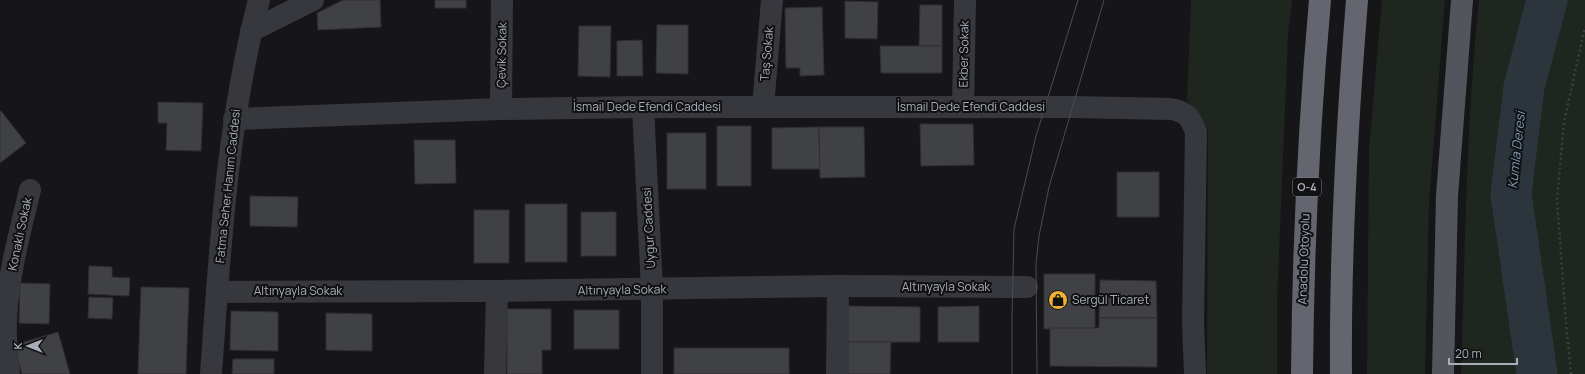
<svg xmlns="http://www.w3.org/2000/svg" width="1585" height="374" font-family="Manrope,sans-serif">
	<rect width="100%" height="100%" fill="#161618"/>
	<!-- green -->
	<g fill="#1e261f">
		<path d="M1191,0h101l-4,35 -11,268v71h-70l1,-244 -21,-30z"/>
		<path d="M1382,0h63l-16,203 -4,171h-58l2,-225z"/>
		<path d="M1479,0h106v374h-124c4,-125 5,-250 18,-374z"/>
	</g>
	<g fill="none" stroke-linecap="round" stroke-linejoin="round">
		<!-- river -->
		<path stroke="#2c353c" stroke-width="41" d="M1537,374l-26,-180 13,-107 23,-87"/>
	</g>
	<!-- building -->
	<g fill="#404145" stroke="#303034">
		<path d="M343,0h37l1,27 -63,3 -1,-17z"/>
		<rect x="435" y="0" width="31" height="8"/>
		<path d="M845,1l33,1 -1,37 -32,-1z"/>
		<path d="M920,5h22v41h-23z"/>
		<path d="M822,7l2,68 -24,1v-8h-14l-1,-60z"/>
		<path d="M657,25h31v49l-32,-1z"/>
		<path d="M579,26h32l-1,51 -32,-1z"/>
		<path d="M642,40l1,36h-26v-35z"/>
		<path d="M880,46h62v27h-61z"/>
		<path d="M158,102l45,1 -2,48 -35,-1 1,-27h-9z"/>
		<path d="M1,111l25,32 -26,20v-51z"/>
		<path d="M920,124h53l1,41 -53,1z"/>
		<rect x="717" y="126" width="34" height="60"/>
		<path d="M819,127l1,42h-48v-41z"/>
		<path d="M819,127h45l1,50 -45,1z"/>
		<rect x="667" y="133" width="39" height="56"/>
		<path d="M414,140h41l1,43 -41,1z"/>
		<rect x="1117" y="172" width="42" height="45"/>
		<path d="M250,196l48,1 -1,30 -47,-1z"/>
		<rect x="525" y="204" width="42" height="58"/>
		<rect x="474" y="210" width="35" height="53"/>
		<rect x="581" y="212" width="35" height="44"/>
		<path d="M89,266l23,1v10l18,1 -1,18 -41,-2z"/>
		<path d="M1044,274h51v54l-51,1z"/>
		<path d="M1100,280l56,1 1,37h-58z"/>
		<path d="M20,283l30,1 -1,40 -30,-1z"/>
		<path d="M141,287l48,1 -3,86h-48z"/>
		<path d="M89,297l24,1 -1,21 -24,-1z"/>
		<path d="M848,306l72,1v35h-72z"/>
		<path d="M979,306v36h-41v-35z"/>
		<path d="M507,309h44v41h-9v24h-35z"/>
		<rect x="574" y="310" width="45" height="39"/>
		<path d="M231,311l47,1v39l-48,-1z"/>
		<path d="M326,313l46,1v37l-46,-1z"/>
		<path d="M1099,318h58v49l-107,-1v-38h49z"/>
		<path d="M58,332l12,42h-48l-8,-29z"/>
		<path d="M848,342h43l-1,32h-42z"/>
		<rect x="674" y="348" width="115" height="26"/>
		<path d="M233,359h41v15h-42z"/>
	</g>
	<g fill="none" stroke-linecap="round" stroke-linejoin="round">
		<!-- path -->
		<path stroke="#3d3f44" stroke-width="2.5" stroke-dasharray="2 3" stroke-linecap="butt" d="M1571,374l-5,-51 -9,-123 7,-78 21,-95"/>
		<!-- minor -->
		<g stroke="#37383d" stroke-width="22">
			<path d="M251,31l62,-31"/>
			<path d="M643,107l9,183v84"/>
			<path d="M763,107l9,-107"/>
			<path d="M963,107l2,-107"/>
			<path d="M501,109l1,-109"/>
			<path d="M234,119l267,-10 142,-2h429l99,2c16,3 19,8 25,23l-3,190 2,52"/>
			<path d="M217,292l280,-1 341,-5 189,1"/>
			<path d="M9,374c-2,-18 -4,-37 -3,-55 2,-44 14,-87 24,-129"/>
			<path d="M211,374c9,-126 16,-251 48,-374"/>
			<path d="M495,374l2,-83"/>
			<path d="M837,374l1,-88"/>
		</g>
		<!-- major -->
		<path stroke="#53555c" stroke-width="22" d="M1443,374l4,-178 15,-196"/>
		<!-- highway -->
		<g stroke="#63666e" stroke-width="22">
			<path d="M1302,374c1,-125 7,-250 18,-374"/>
			<path d="M1341,374c-1,-125 6,-250 16,-374"/>
		</g>
		<!-- tram -->
		<g stroke="#4a4c52" stroke-width="1">
			<path d="M1012,374v-56l2,-89 22,-93 42,-136"/>
			<path d="M1037,374l-1,-110 3,-28 10,-49 55,-187"/>
		</g>
	</g>
	<!-- icons -->
	<defs>
		<g id="shop-disc" transform="scale(1)"><circle r="9.5" fill="#f2b134" stroke="#111113"/><path d="M-5-2.5h2.3a2.7 3.5 0 0 1 5.4 0H5L5.5 6h-11ZM-1.5-2.5h3a1.5 2.3 0 0 0-3 0Z" fill="#111"/></g>
	</defs>
	<g fill-rule="evenodd">
		<use href="#shop-disc" x="1058" y="300"/>
	</g>
	<g text-anchor="middle" stroke-width="4" stroke-linejoin="round" paint-order="stroke">
		<!-- shield labels -->
		<rect fill="#111113" stroke="#7b7e86" stroke-width="1" x="1293" y="178" width="28" height="18" rx="3"/>
		<g font-size="11" font-weight="bold" fill="#a8adb8">
			<text x="1307" y="191">O-4</text>
		</g>
		<!-- street labels -->
		<g font-size="12" fill="#a8adb8" stroke="#111113">
			<text transform="translate(767 54) rotate(-85)" y="4">Taş Sokak</text>
			<text transform="translate(964 54) rotate(-89)" y="4">Ekber Sokak</text>
			<text transform="translate(502 55) rotate(-89)" y="4">Çevik Sokak</text>
			<text x="647" y="111">İsmail Dede Efendi Caddesi</text>
			<text x="971" y="111">İsmail Dede Efendi Caddesi</text>
			<text transform="translate(228 186) rotate(-84)" y="4">Fatma Seher Hanım Caddesi</text>
			<text transform="translate(649 228) rotate(-93)" y="4">Uygur Caddesi</text>
			<text transform="translate(20 234) rotate(-78)" y="4">Konaklı Sokak</text>
			<text transform="translate(1304 259) rotate(-88)" y="4">Anadolu Otoyolu</text>
			<text x="946" y="291">Altınyayla Sokak</text>
			<text transform="translate(622 290) rotate(-1)" y="4">Altınyayla Sokak</text>
			<text x="298" y="295">Altınyayla Sokak</text>
		</g>
		<!-- poi labels -->
		<g font-size="12" fill="#a8adb8" stroke="#111113" text-anchor="start">
			<text x="1072" y="304">Sergül Ticaret</text>
		</g>
		<!-- water labels -->
		<g font-size="13" font-style="italic" fill="#7f9bb3" stroke="#111113">
			<text transform="translate(1516 150) rotate(-84)" y="5">Kumla Deresi</text>
		</g>
	</g>
	<!-- north arrow -->
	<g transform="translate(28 346) rotate(270)" stroke="#111113" stroke-width="3" paint-order="stroke">
	<path d="M0-3L7 15L0 10L-7 15Z" fill="#a8adb8"/>
	<text y="-6" font-size="11" font-weight="bold" text-anchor="middle" fill="#a8adb8">K</text>
	</g>
	<!-- scale -->
	<path d="M1449 358v6h68v-6" fill="none" stroke="#a8adb8" stroke-width="2"/>
	<text x="1455" y="358" font-size="12" fill="#a8adb8" stroke="#111113" stroke-width="3" paint-order="stroke">20 m</text>
</svg>
